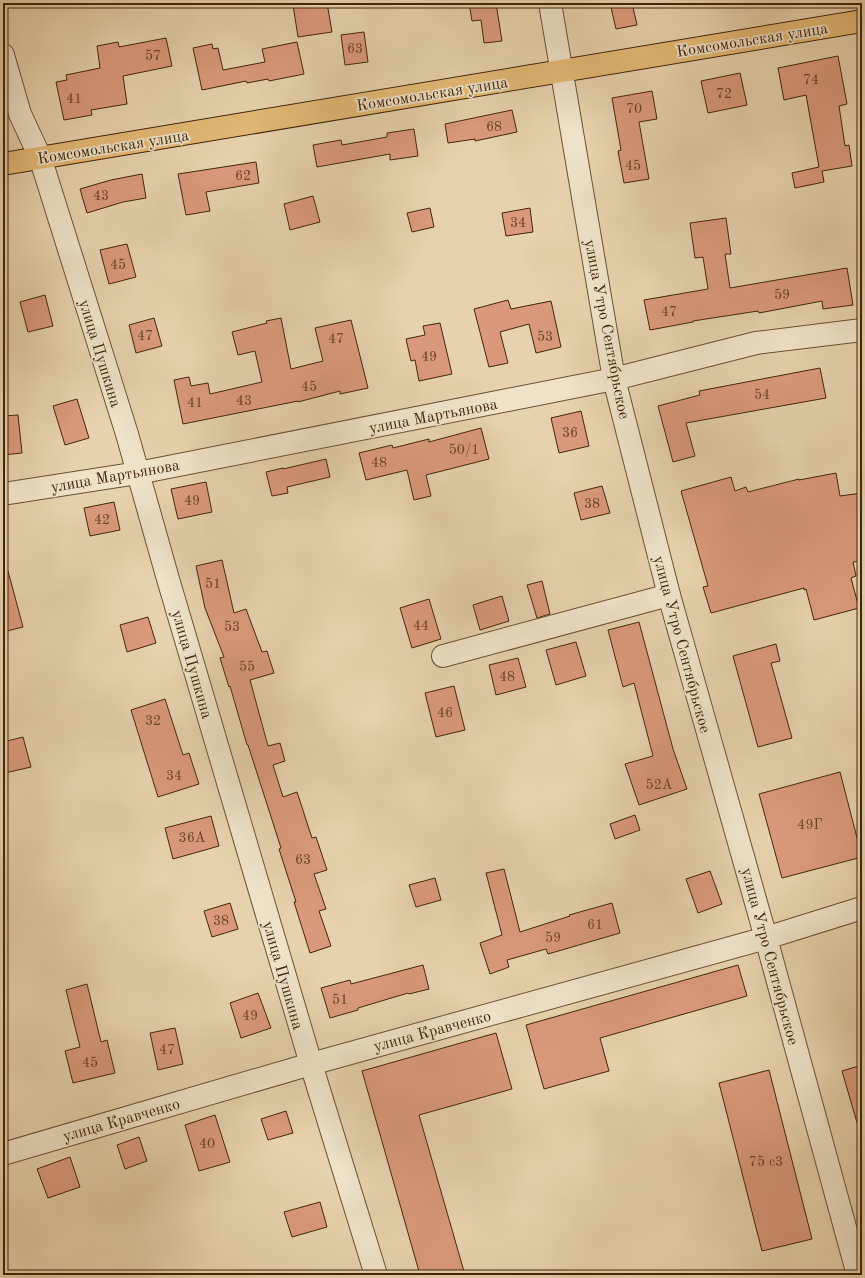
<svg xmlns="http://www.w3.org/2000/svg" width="865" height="1278" font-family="'Old Standard TT',serif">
	<rect width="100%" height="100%" fill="#e6d2ac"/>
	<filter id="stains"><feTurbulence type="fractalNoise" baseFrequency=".005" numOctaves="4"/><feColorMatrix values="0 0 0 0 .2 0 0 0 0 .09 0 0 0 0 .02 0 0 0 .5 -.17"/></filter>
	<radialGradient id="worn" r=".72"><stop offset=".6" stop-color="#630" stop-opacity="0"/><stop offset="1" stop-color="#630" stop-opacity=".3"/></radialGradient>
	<!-- building -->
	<g fill="#da997c" stroke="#43250a">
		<path d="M305,3h22l5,29 -34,5 -5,-32z"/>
		<path d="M469,3h27l6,38 -18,2 -3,-23 -9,1z"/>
		<path d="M610,3h22l5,22 -21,4z"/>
		<path d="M364,32l4,30 -23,3 -4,-30z"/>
		<path d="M166,38l6,28 -49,10 4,28 -36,6 1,5 -28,5 -8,-38 11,-2 -1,-5 34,-7 -3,-22 21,-4 1,5z"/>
		<path d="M297,42l7,32 -35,7 -1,-2 -21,4 -1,-2 -44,9 -9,-42 19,-4 1,5 5,-1 5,22 42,-8 -3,-13z"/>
		<path d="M838,56l9,48 -8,2 6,40 4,-1 3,21 -30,5 2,11 -29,6 -3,-15 27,-6 -13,-72 -22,5 -6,-32z"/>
		<path d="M740,73l7,32 -39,8 -7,-32z"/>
		<path d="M652,91l5,28 -18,3 10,57 -25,4 -6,-32 3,-1 -9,-52z"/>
		<path d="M512,110l5,22 -42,9v-2l-27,4 -3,-19z"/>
		<path d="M414,129l4,27 -28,4v-6l-73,13 -4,-22 28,-5 1,5 45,-8v-4z"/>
		<path d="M256,162l3,21 -53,9 4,19 -24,4 -8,-41z"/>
		<path d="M142,174l4,24 -23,4 -36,11 -7,-24 31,-9z"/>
		<path d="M313,196l7,26 -30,8 -6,-26z"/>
		<path d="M430,208l4,19 -22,5 -5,-19z"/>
		<path d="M530,208l3,24 -27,4 -4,-23z"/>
		<path d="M726,218l5,36h-6l5,34 117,-20 6,37 -30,4 -1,-8 -63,12 -1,-2 -65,10v1l-43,8 -6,-30 64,-11 -5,-32 -8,1 -5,-35z"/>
		<path d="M127,244l9,33 -27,7 -9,-34z"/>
		<path d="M45,295l8,31 -25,6 -8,-30z"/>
		<path d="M508,300l3,9 40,-8 10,46 -25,6 -7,-29 -29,8 8,31 -19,4 -15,-58z"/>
		<path d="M154,318l8,28 -26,7 -7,-28z"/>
		<path d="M281,318l10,51 32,-8 -8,-33 36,-8 17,68 -28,6v-3l-42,11v-1l-115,23 -9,-44 15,-3 2,9 17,-3 2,11 52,-12 -7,-31 -17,4 -6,-23 35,-9 -1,-2z"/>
		<path d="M440,323l12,51 -33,7 -4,-21 -4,1 -5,-22 19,-4 -2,-9z"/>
		<path d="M820,368l6,30 -140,25 9,33 -22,6 -15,-56 42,-11 -1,-4z"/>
		<path d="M77,399l12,39 -24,7 -12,-39z"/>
		<path d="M581,411l8,35 -30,7 -8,-35z"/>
		<path d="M18,415l4,38 -19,2v-39z"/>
		<path d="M481,428l8,31 -63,16 5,21 -17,4 -7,-30 -41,10 -7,-27 33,-8 1,3 36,-9v3z"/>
		<path d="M326,459l4,18 -43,10 1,6 -16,3 -6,-24 17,-4v1z"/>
		<path d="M836,473l4,23 22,-3v68l-9,1 3,14 -5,2 8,30 -45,12 -8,-31 -2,1v-2l-93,25 -8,-26 5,-1 -27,-95 50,-14 4,14 11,-4 2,5 51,-13v1z"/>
		<path d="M206,482l6,30 -34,7 -7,-30z"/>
		<path d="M602,486l8,27 -29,7 -7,-27z"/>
		<path d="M114,502l6,28 -30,6 -6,-28z"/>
		<path d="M222,560l12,53 12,-4 16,43 5,-1 7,22 -24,7 18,66 12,-3 5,18 -12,4 10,32 14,-5 15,46 4,-1 11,33 -13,4 12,35 -7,2 12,35 -21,7 -16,-51h2l-17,-53 2,-1 -33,-103h-1l-17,-59 -1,1 -9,-29 4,-1 -19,-49 -9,-42z"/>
		<path d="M8,571l15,56 -20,5v-60z"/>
		<path d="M542,581l8,33 -13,4 -10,-33z"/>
		<path d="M502,596l7,25 -29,9 -7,-25z"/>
		<path d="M429,599l12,40 -29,9 -12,-40z"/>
		<path d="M148,617l8,26 -29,9 -7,-27z"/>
		<path d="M639,622l34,127 14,40 -48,16 -14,-41 28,-8 -19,-73 -11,4 -15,-57z"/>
		<path d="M576,642l10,34 -30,9 -10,-35z"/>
		<path d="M776,644l4,17 -9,2 21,75 -34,9 -25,-91z"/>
		<path d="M518,658l8,29 -30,8 -7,-30z"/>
		<path d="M454,686l11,44 -29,7 -11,-44z"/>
		<path d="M165,699l18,56 6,-2 10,31 -41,13 -27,-87z"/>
		<path d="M23,737l8,30 -26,6 -2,-9v-22z"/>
		<path d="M840,772l22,85 -80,21 -23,-84z"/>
		<path d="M635,815l5,15 -25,9 -5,-15z"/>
		<path d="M211,816l8,30 -46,13 -8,-31z"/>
		<path d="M504,869l16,63 50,-16 -1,-1 43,-12 8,30 -72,21 -2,-5 -39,11 2,7 -19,7 -10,-31 22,-8 -16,-62z"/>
		<path d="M710,871l12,33 -24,9 -12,-34z"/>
		<path d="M435,878l6,22 -25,7 -7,-22z"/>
		<path d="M230,903l8,26 -26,8 -8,-26z"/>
		<path d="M423,965l6,24 -20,5 -1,-1 -50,15v2l-28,8 -9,-30 29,-8 1,4z"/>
		<path d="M738,965l9,31 -147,42 9,33 -65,18 -18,-64z"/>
		<path d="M87,984l14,58 6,-2 8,33 -42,10 -8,-32 15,-4 -14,-57z"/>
		<path d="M258,993l13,35 -30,10 -11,-35z"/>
		<path d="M175,1028l8,36 -25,6 -8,-37z"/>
		<path d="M496,1033l16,56 -93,26 46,160h-45l-58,-204z"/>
		<path d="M862,1065v61h-4l-16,-55z"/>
		<path d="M769,1070l43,169 -50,12 -43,-168z"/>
		<path d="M286,1111l7,22 -25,7 -7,-21z"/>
		<path d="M215,1115l15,47 -31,9 -14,-46z"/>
		<path d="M139,1137l8,24 -22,8 -8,-24z"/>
		<path d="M70,1157l10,30 -32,11 -11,-29z"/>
		<path d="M320,1202l7,25 -35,10 -8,-25z"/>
	</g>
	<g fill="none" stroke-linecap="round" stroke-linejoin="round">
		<!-- minor casing -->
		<g stroke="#6c5032" stroke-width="24">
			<g id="minor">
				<path d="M550,3l64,376 55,216 97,343 92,337"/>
				<path d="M3,55l17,59 20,43 87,277 41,145 143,485 65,211"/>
				<path d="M3,494l135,-21 476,-94 142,-36 106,-13"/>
				<path d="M443,656l226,-61"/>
				<path d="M3,1154l308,-90 455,-126 96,-30"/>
			</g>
		</g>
		<!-- major casing -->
		<g stroke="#43250a" stroke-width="24">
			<path id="major" d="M3,164l859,-143"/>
		</g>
		<!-- minor -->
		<use href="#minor" stroke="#efe2c9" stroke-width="22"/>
		<!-- major -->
		<use href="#major" stroke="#e3b976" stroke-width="22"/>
	</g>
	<g text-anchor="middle" stroke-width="3.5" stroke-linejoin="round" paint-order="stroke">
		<!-- number labels -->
		<g font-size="14" fill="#694226">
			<text x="355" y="53">63</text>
			<text x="153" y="60">57</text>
			<text x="811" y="84">74</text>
			<text x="724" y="98">72</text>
			<text x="74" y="103">41</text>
			<text x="634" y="113">70</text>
			<text x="494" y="131">68</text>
			<text x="633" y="170">45</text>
			<text x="243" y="180">62</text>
			<text x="101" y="200">43</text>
			<text x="518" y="227">34</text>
			<text x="118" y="269">45</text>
			<text x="782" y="299">59</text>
			<text x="669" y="316">47</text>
			<text x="145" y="340">47</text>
			<text x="545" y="341">53</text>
			<text x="336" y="343">47</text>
			<text x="429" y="361">49</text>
			<text x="309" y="391">45</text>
			<text x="762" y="399">54</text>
			<text x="244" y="405">43</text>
			<text x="195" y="407">41</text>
			<text x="570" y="437">36</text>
			<text x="464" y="454">50/1</text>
			<text x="379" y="467">48</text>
			<text x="192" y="505">49</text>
			<text x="592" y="508">38</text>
			<text x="102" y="524">42</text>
			<text x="213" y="588">51</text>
			<text x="421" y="630">44</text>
			<text x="232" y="631">53</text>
			<text x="247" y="671">55</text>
			<text x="507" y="681">48</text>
			<text x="445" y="717">46</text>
			<text x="153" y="725">32</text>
			<text x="174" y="780">34</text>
			<text x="659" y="789">52А</text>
			<text x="810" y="829">49Г</text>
			<text x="192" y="842">36А</text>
			<text x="303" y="864">63</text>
			<text x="221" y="925">38</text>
			<text x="595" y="929">61</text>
			<text x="553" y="942">59</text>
			<text x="340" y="1004">51</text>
			<text x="250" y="1020">49</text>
			<text x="167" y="1054">47</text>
			<text x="90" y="1067">45</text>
			<text x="207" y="1148">40</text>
			<text x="766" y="1166">75 с3</text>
		</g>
		<!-- street labels -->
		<g font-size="16" fill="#43250a" stroke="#efe2c9">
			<text transform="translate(752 39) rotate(-9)" y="6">Комсомольская улица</text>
			<text transform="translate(432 93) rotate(-9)" y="6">Комсомольская улица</text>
			<text transform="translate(113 146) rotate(-9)" y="6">Комсомольская улица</text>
			<text transform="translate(608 329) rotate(79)" y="6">улица Утро Сентябрьское</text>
			<text transform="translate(101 353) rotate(73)" y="6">улица Пушкина</text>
			<text transform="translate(433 415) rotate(-11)" y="6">улица Мартьянова</text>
			<text transform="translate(115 475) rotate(-10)" y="6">улица Мартьянова</text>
			<text transform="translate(683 644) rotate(75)" y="6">улица Утро Сентябрьское</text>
			<text transform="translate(193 664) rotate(74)" y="6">улица Пушкина</text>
			<text transform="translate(771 956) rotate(75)" y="6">улица Утро Сентябрьское</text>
			<text transform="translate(284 975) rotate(74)" y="6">улица Пушкина</text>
			<text transform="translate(432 1030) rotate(-15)" y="6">улица Кравченко</text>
			<text transform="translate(121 1119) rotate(-16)" y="6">улица Кравченко</text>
		</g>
	</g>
	<!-- margin -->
	<rect width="865" height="1278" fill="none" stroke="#e6d2ac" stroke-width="16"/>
	<rect x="4" y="4" width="857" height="1270" fill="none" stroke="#43250a" stroke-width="2"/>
	<rect x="8" y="8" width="849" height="1262" fill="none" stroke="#43250a"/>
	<rect width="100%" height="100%" filter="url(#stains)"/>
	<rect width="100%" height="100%" fill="url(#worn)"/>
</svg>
